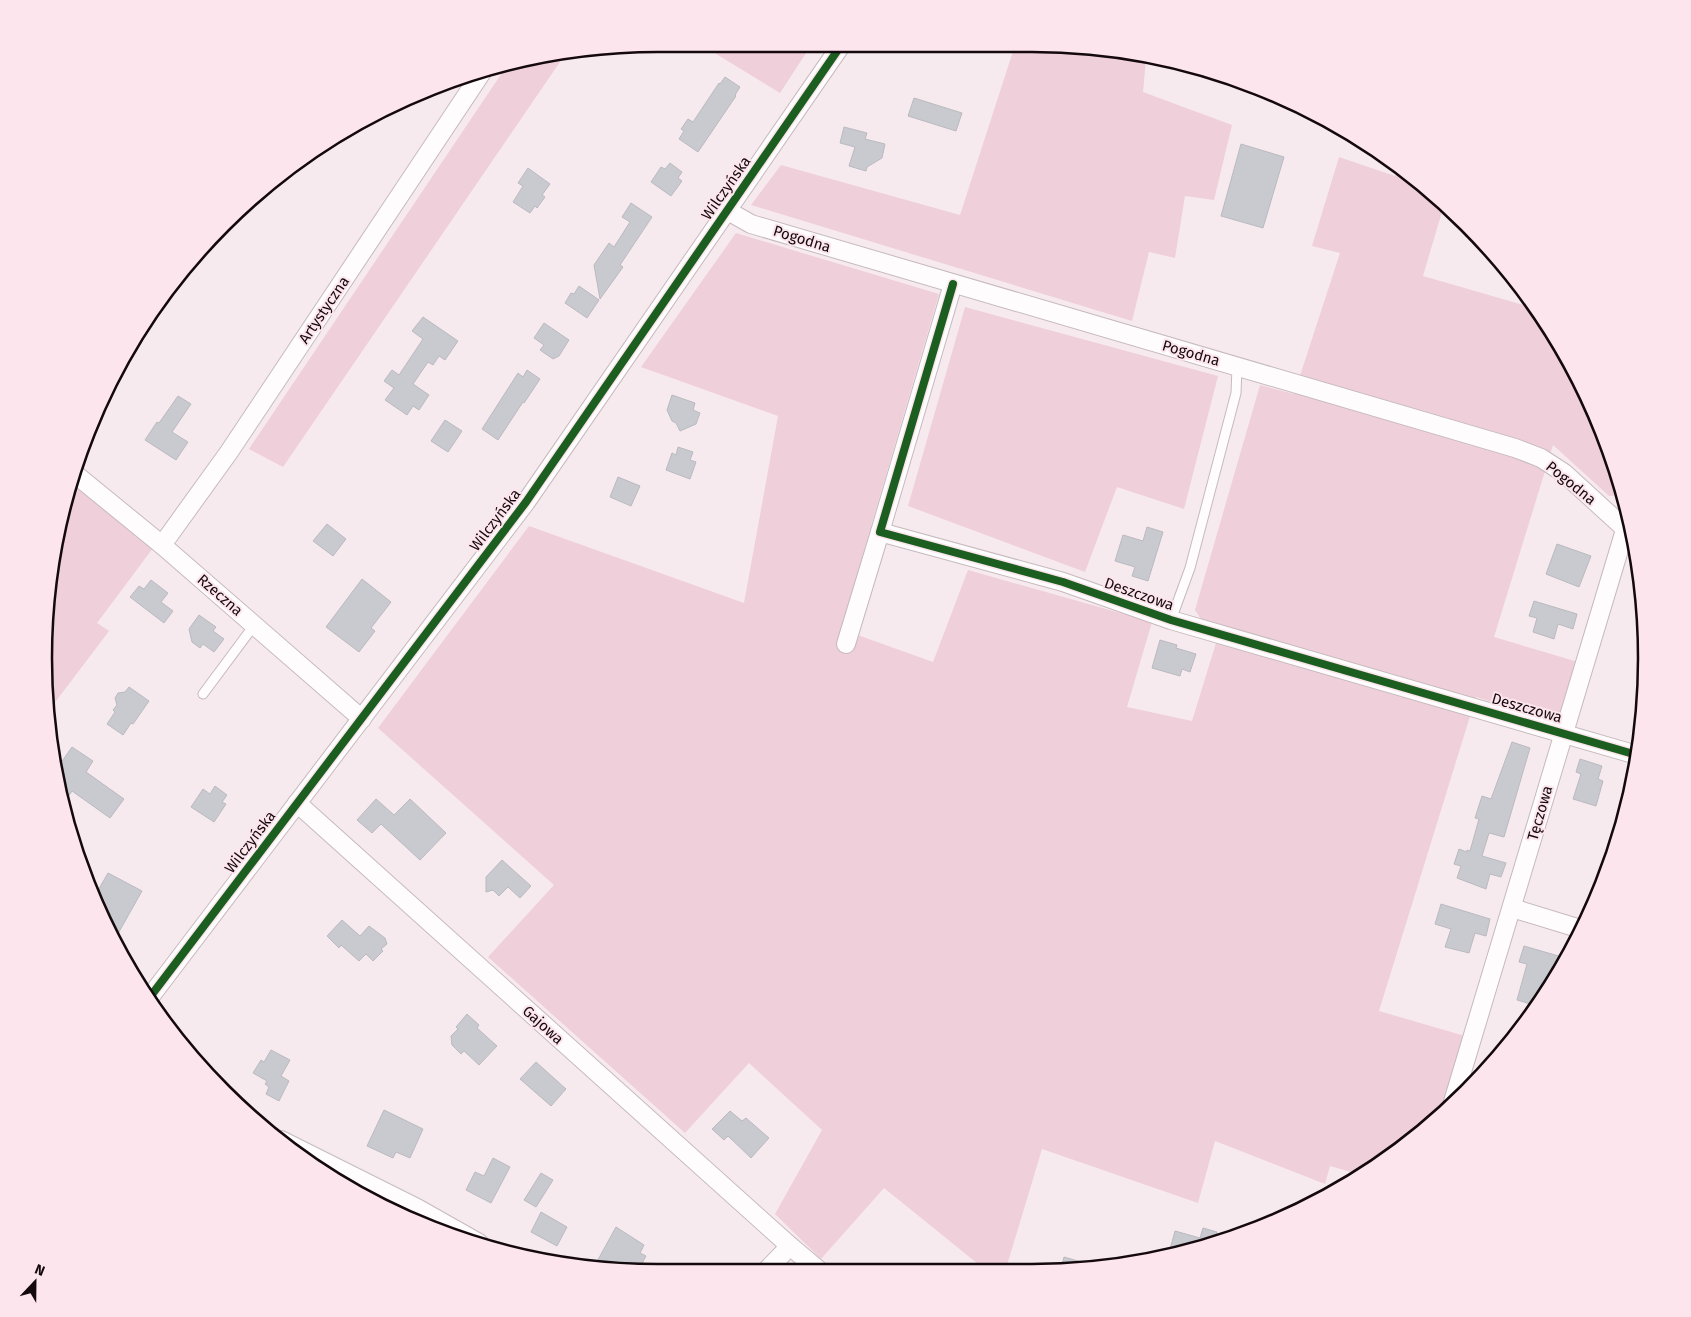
<svg xmlns="http://www.w3.org/2000/svg" width="1691" height="1317" font-family="'Fira Sans',sans-serif">
	<rect width="100%" height="100%" fill="#f7eaee"/>
	<!-- green -->
	<g fill="#efcfda">
		<path d="M700,44h112l-32,49z"/>
		<path d="M1015,45h57l74,15 -3,32 89,33 -18,75 -29,-4 -10,62 -26,-6 -17,69 -381,-116 30,-40 179,50z"/>
		<path d="M564,56l-281,411 -34,-18 259,-385z"/>
		<path d="M1339,157l56,19 3,-11 9,6 37,34 -21,71 111,32 31,43 11,24 -2,6 8,7 33,73 8,34 -14,1 -56,-51 -59,192 84,25 -16,51 -13,7 -73,-23 -97,314 86,25 -23,80 -80,59 -32,-9 -5,18 -110,-43 -17,62 -156,-54 -37,123h-17l-104,-84 -63,71 -46,-45 47,-84 -73,-67 -64,70 -197,-176 66,-72 -176,-157 151,-202 215,77 34,-187 -137,-49 95,-134 203,61 -98,335 92,33 35,-92 184,52 -25,85 65,14 24,-78 -21,-33 65,-225 34,9 46,-141 -28,-7z"/>
		<path d="M965,307l253,69 -34,133 -67,-22 -32,85 -177,-66z"/>
		<path d="M73,479l83,65 -59,79 12,8 -59,78 -6,-50 21,-159z"/>
	</g>
	<!-- building -->
	<g fill="#c9cacf" stroke="#b9babf">
		<path d="M725,77l15,10 -5,8 1,1 -38,56 -19,-13 5,-8 -3,-2 7,-10 5,3 26,-39 1,1z"/>
		<path d="M914,98l48,15 -6,18 -48,-15z"/>
		<path d="M844,127l23,6 -2,6 20,5 -3,14 -15,9 -1,4 -17,-5 6,-19 -15,-4z"/>
		<path d="M1241,144l43,13 -21,71 -42,-12z"/>
		<path d="M670,163l12,9 -4,6 4,3 -11,15 -20,-14 10,-15 4,2z"/>
		<path d="M528,168l22,16 -8,11 3,2 -8,11 -2,-2 -5,7 -17,-11 10,-16 -5,-3z"/>
		<path d="M631,203l21,14 -32,48 3,2 -23,32 -6,-34 15,-22 5,4 16,-25 -8,-5z"/>
		<path d="M579,286l20,14 -12,18 -22,-15 6,-10 3,1z"/>
		<path d="M423,317l35,24 -13,19 -6,-4 -6,9 -5,-3 -15,22 16,11 -10,15 -6,-4 -6,9 -22,-15 9,-12 -10,-7 8,-11 7,5 24,-36 -11,-8z"/>
		<path d="M544,323l25,17 -10,16 -6,3 -13,-9 4,-5 -10,-7z"/>
		<path d="M527,370l13,9 -16,24 -1,-1 -25,38 -16,-11 36,-56 5,4z"/>
		<path d="M672,395l23,8 -2,7 7,3 -4,11 -16,7 -4,-8 -4,-2 -5,-11z"/>
		<path d="M178,396l13,8 -19,28 16,10 -12,18 -31,-20 12,-18 2,1z"/>
		<path d="M445,420l17,11 -14,21 -17,-11z"/>
		<path d="M678,447l15,5 -3,8 6,2 -6,17 -24,-9 6,-17 4,2z"/>
		<path d="M618,477l22,9 -9,20 -21,-9z"/>
		<path d="M327,524l19,15 -13,17 -20,-15z"/>
		<path d="M1147,527l16,5 -15,49 -16,-5 3,-9 -20,-6 8,-26 20,6z"/>
		<path d="M1557,544l34,12 -12,31 -33,-13z"/>
		<path d="M362,579l29,23 -20,26 4,3 -16,21 -33,-25z"/>
		<path d="M151,580l17,13 -7,9 12,9 -9,12 -34,-26 9,-11 5,3z"/>
		<path d="M1534,601l43,13 -4,15 -15,-5 -4,15 -21,-7 4,-14 -8,-2z"/>
		<path d="M199,615l17,12 -3,4 11,8 -10,13 -11,-8 -3,4 -8,-6 -3,-13z"/>
		<path d="M1160,640l17,5 -1,3 20,6 -6,18 -8,-3 -2,7 -28,-8z"/>
		<path d="M129,687l20,14 -16,23 -2,-1 -8,12 -16,-11 8,-12 -2,-2 4,-5 -2,-7 3,-5 7,-1z"/>
		<path d="M1512,742l18,6 -26,89 -15,-4 -7,23 24,7 -5,14 -11,-3 -4,15 -29,-11 4,-12 -7,-2 5,-15 8,3v-2l3,1 9,-32 -4,-1 7,-22 9,3z"/>
		<path d="M72,747l21,14 -7,11 38,27 -14,19 -38,-27 -9,13 -5,-37z"/>
		<path d="M1580,759l22,7 -4,13 5,2 -7,25 -23,-7 8,-25 -5,-2z"/>
		<path d="M215,786l12,9 -5,7 4,2 -12,18 -23,-15 12,-18 7,5z"/>
		<path d="M376,799l18,16 16,-16 36,34 -26,27 -39,-36 -9,9 -15,-13z"/>
		<path d="M502,860l29,26 -11,12 -12,-11 -9,9 -6,-6 -7,2v-15z"/>
		<path d="M108,873l34,18 -27,48 -19,-45z"/>
		<path d="M1441,904l49,15 -4,17 -11,-3 -6,20 -24,-6 6,-18 -16,-5z"/>
		<path d="M342,920l18,16 9,-10 16,12 2,6 -6,5 2,2 -10,10 -7,-7 -7,7 -18,-16 -2,3 -12,-12z"/>
		<path d="M1524,946l38,11 -5,16 -3,5 -7,-2 -7,25 -3,5 -20,-6 10,-36 -8,-2z"/>
		<path d="M467,1014l12,11 -2,3 20,18 -18,19 -15,-14 -3,3 -9,-9 -1,-9 7,-7 -2,-2z"/>
		<path d="M271,1050l19,10 -9,16 8,5 -10,20 -13,-7 3,-7 -4,-3 2,-3 -14,-8 8,-13 3,2z"/>
		<path d="M536,1062l30,27 -15,17 -31,-27z"/>
		<path d="M384,1110l39,19 -13,29 -14,-6 -3,6 -26,-12z"/>
		<path d="M730,1111l12,10 4,-3 23,20 -18,20 -23,-22 -4,4 -12,-11z"/>
		<path d="M493,1158l17,9 -19,36 -25,-13 9,-18 9,4z"/>
		<path d="M541,1173l12,7 -17,27 -12,-7z"/>
		<path d="M541,1212l26,15 -10,19 -26,-14z"/>
		<path d="M616,1227l28,18 -4,8 6,3 -8,15 -44,-4z"/>
		<path d="M1203,1228l14,4 -3,9 5,2 -50,10 6,-22 25,7z"/>
		<path d="M1064,1257l35,10 -26,5h-13z"/>
	</g>
	<g fill="none" stroke-linecap="round" stroke-linejoin="round">
		<!-- lane casing -->
		<g stroke="#c6babe" stroke-width="11">
			<g id="lane">
				<path d="M1171,620l19,-52 46,-175 1,-26"/>
				<path d="M203,694l52,-70"/>
			</g>
		</g>
		<!-- street casing -->
		<g stroke="#c6babe" stroke-width="20">
			<g id="street">
				<path d="M728,211l23,13 764,224 26,10 23,15 68,62"/>
				<path d="M953,284l-73,248 183,50 108,38 466,135"/>
				<path d="M75,474l87,71 200,174"/>
				<path d="M162,545l67,-93 253,-380"/>
				<path d="M846,644l34,-112"/>
				<path d="M297,803l493,443 32,27"/>
				<path d="M1512,908l72,22"/>
				<path d="M150,997l376,-495 316,-458"/>
				<path d="M1452,1105l176,-585"/>
				<path d="M281,1140l136,68 62,35"/>
				<path d="M764,1273l26,-27"/>
			</g>
		</g>
		<!-- lane -->
		<use href="#lane" stroke="#fefcfc" stroke-width="9"/>
		<!-- street -->
		<use href="#street" stroke="#fefcfc" stroke-width="18"/>
		<!-- cycleway casing -->
		<g stroke="#fce5ec" stroke-width="11">
			<g id="cycleway">
				<path d="M953,284l-73,248 183,50 108,38 466,135"/>
				<path d="M150,997l376,-495 316,-458"/>
			</g>
		</g>
		<!-- cycleway -->
		<use href="#cycleway" stroke="#1b5e20" stroke-width="8"/>
	</g>
	<g text-anchor="middle" stroke-width="4" stroke-linejoin="round" paint-order="stroke">
		<!-- street labels -->
		<g font-size="15" fill="#14090d" stroke="#fce5ec">
			<text transform="translate(726 188) rotate(-55)" y="5">Wilczyńska</text>
			<text transform="translate(802 239) rotate(17)" y="5">Pogodna</text>
			<text transform="translate(324 310) rotate(-56)" y="5">Artystyczna</text>
			<text transform="translate(1191 353) rotate(16)" y="5">Pogodna</text>
			<text transform="translate(1571 483) rotate(39)" y="5">Pogodna</text>
			<text transform="translate(495 520) rotate(-53)" y="5">Wilczyńska</text>
			<text transform="translate(1139 594) rotate(19)" y="5">Deszczowa</text>
			<text transform="translate(220 595) rotate(41)" y="5">Rzeczna</text>
			<text transform="translate(1527 708) rotate(16)" y="5">Deszczowa</text>
			<text transform="translate(1540 813) rotate(-74)" y="5">Tęczowa</text>
			<text transform="translate(250 842) rotate(-53)" y="5">Wilczyńska</text>
			<text transform="translate(543 1025) rotate(42)" y="5">Gajowa</text>
		</g>
	</g>
	<!-- crop -->
	<path d="M0 0H1691V1317H0ZM658 52H1032A606 606 0 0 1 1638 658V658A606 606 0 0 1 1032 1264H658A606 606 0 0 1 52 658V658A606 606 0 0 1 658 52Z" fill="#fce5ec" fill-rule="evenodd"/>
	<path fill="none" stroke="#14090d" stroke-width="2.5" d="M658 52H1032A606 606 0 0 1 1638 658V658A606 606 0 0 1 1032 1264H658A606 606 0 0 1 52 658V658A606 606 0 0 1 658 52Z"/>
	<!-- north arrow -->
	<g transform="translate(35 1282) rotate(22)" stroke="#fce5ec" stroke-width="4" paint-order="stroke">
	<path d="M0-4L9 19L0 12L-9 19Z" fill="#14090d"/>
	<text y="-8" font-size="14" font-weight="bold" text-anchor="middle" fill="#14090d">N</text>
	</g>
</svg>
